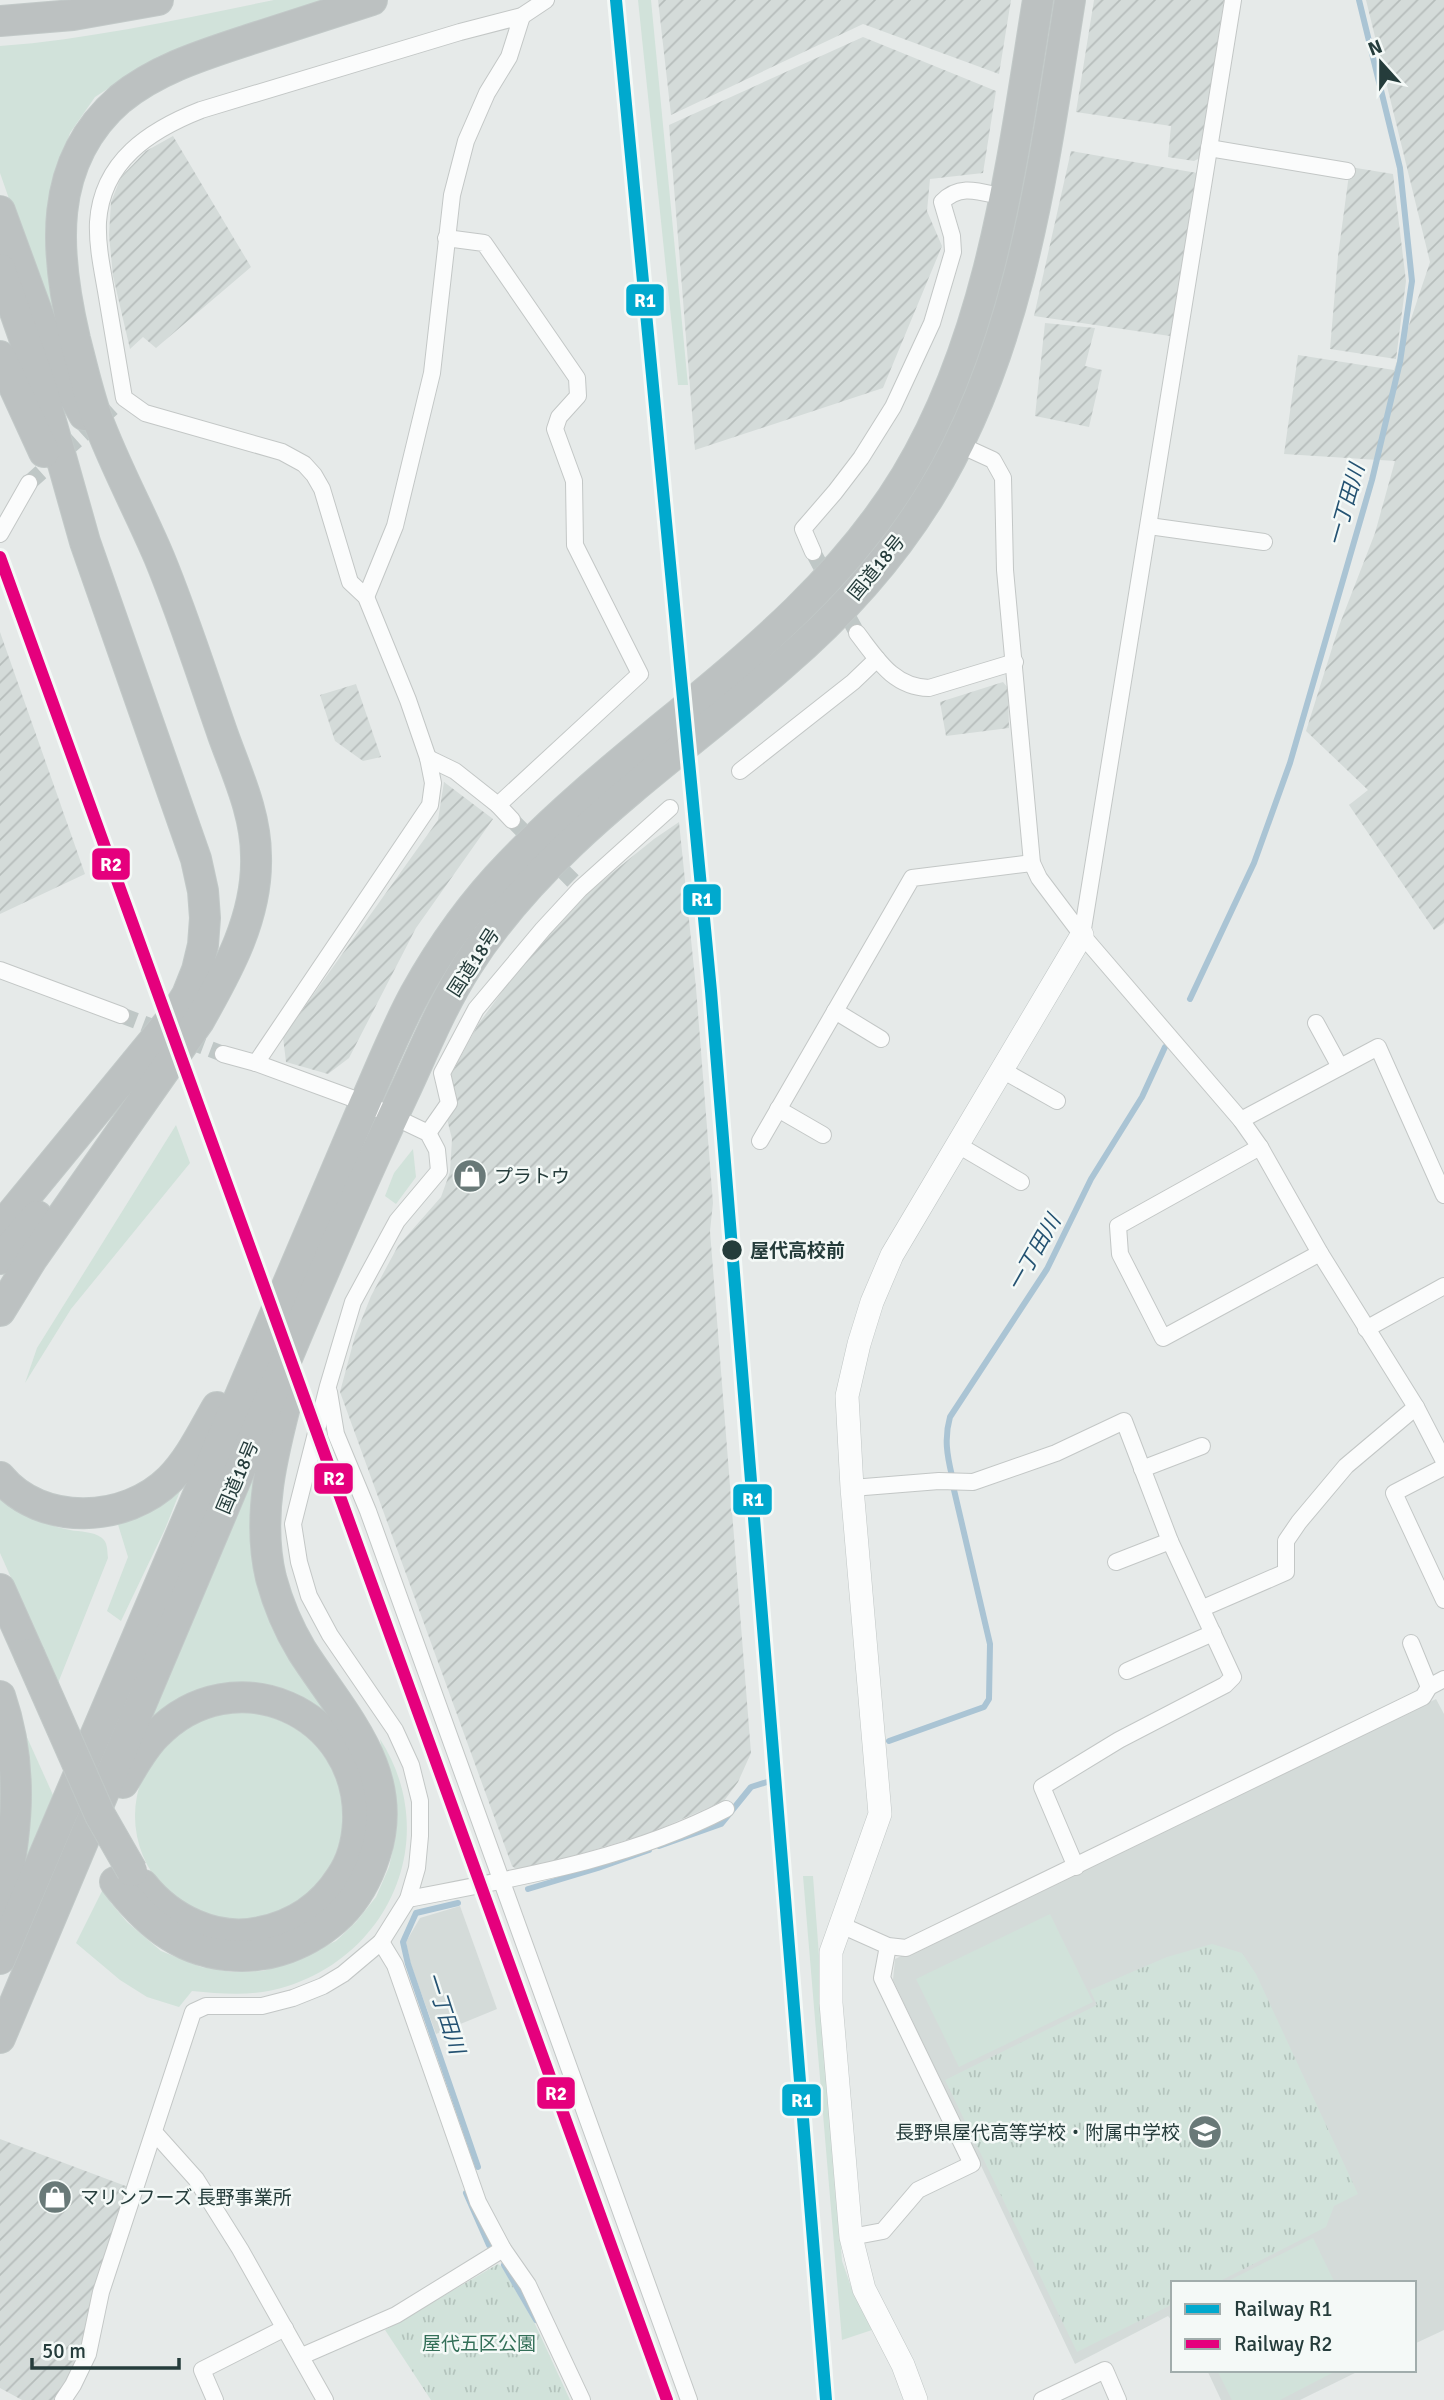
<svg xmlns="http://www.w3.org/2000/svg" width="1444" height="2400" font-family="Signika,'Noto Sans JP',sans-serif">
	<defs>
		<pattern id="industrial-furrows" width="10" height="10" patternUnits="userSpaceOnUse" patternTransform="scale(1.75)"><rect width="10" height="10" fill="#d4dbd9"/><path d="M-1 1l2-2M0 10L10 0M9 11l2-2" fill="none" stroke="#b6bdbb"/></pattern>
		<pattern id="park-tufts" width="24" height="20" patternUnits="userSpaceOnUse" patternTransform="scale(1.75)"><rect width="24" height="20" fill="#d1e2da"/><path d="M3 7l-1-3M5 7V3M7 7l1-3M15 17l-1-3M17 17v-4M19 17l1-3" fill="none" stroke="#b3c3bc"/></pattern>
	</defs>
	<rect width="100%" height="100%" fill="#e6eae9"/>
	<!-- built -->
	<g fill="#d4dbd9">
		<path d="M1436,1699l8,15v616l-30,14v-61h-241v39l-5,-6 -93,48 -182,-384 2,-21z"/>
		<path d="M460,1906l37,103 -61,25 -25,-69 -5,-23 14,-24z"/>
		<path d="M1207,2370h154l-61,30h-79z"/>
	</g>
	<!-- industrial -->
	<g fill="url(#industrial-furrows)">
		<path d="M658,0h353l-12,74 -136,-50 -192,91z"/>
		<path d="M1094,0h130l-24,158 -6,3 -26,-4 3,-31 -95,-14z"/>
		<path d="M1366,0h78v923l-10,7 -85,-125 19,-15 -62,-59 33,-105 36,-93 20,-72 -111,-7 14,-99 96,15 36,-108z"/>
		<path d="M863,37l133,54 -13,82 -53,6 -3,32 15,35 -59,142 -188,62 -26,-325z"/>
		<path d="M173,136l78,131 -95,81 -13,-11 -13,12 -17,-73 -4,-41 2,-33 10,-25 25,-26z"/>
		<path d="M1071,151l126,22 -27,163 -136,-20z"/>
		<path d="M1350,167l43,7 13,107 -10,78 -66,-10 8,-93z"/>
		<path d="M1045,323l50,5 -10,38 17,4 -13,57 -54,-11z"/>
		<path d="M0,632l85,242 -85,40z"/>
		<path d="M1003,682l5,6 1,40 -63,8 -6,-34z"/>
		<path d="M356,684l25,73 -18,4 -28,-20 -15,-46z"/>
		<path d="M444,782l49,37 -77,109 -67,130 -21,16 -42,-12 -3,-25 155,-217z"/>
		<path d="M679,822l17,166 17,215 -3,28 41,522 -13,29 -14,19 -74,32 -130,39 -8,-6 -172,-474 15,-56 16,-40 27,-50 43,-49 9,-25 2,-33 -5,-20 2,-41 30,-55 54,-73 42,-47 79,-64z"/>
		<path d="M0,2139l131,49 -51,166 -14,30 -12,16h-32l-22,-12z"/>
	</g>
	<!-- grass -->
	<g fill="#d1e2da">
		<path d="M274,0h60l-116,36 -72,28 -51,33 -25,36 -18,54 -6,64 18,86 -6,2 -58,-166v-127c92,-7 184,-28 274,-46z"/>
		<path d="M638,0h13l37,385h-10z"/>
		<path d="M176,1125l14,38 -119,146 -46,74 12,-35z"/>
		<path d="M413,1149l3,28 -20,27 -11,-8 9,-23z"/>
		<path d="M188,1471l-23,58 -44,92 -14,-10 21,-54 -12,-39z"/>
		<path d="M258,1480l-2,26 87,222 -77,-36 -124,44 110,-255z"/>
		<path d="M0,1498c21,15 44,27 70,32 10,2 23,1 32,8 6,5 5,12 6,20l-50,125 -58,-130z"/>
		<circle cx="239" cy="1816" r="104"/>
		<path d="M21,1724l32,71 -29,68z"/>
		<path d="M380,1739c61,95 13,213 -92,247 -32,11 -64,8 -96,5l-13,16 -32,-10 -27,-17 -44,-37 29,-58 6,18 16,19 34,29 40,16 31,5 31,-1 39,-14 34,-16 20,-19 20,-25 13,-30 7,-32 -1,-32 -7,-21z"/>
		<path d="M803,1876h10l29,385 12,34 18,35 -30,10z"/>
		<path d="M1050,1914l43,88 -134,65 -43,-88z"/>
		<path d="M1313,2238l22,45h-111z"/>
		<path d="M1217,2370h121l-58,30h-48z"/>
	</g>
	<!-- park -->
	<g fill="url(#park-tufts)">
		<path d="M1212,1944l30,9 14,21 102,220 -24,12 -8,21 -110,56h-43v21l-96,48 -132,-272 152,-75 -7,-15 77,-33z"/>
		<path d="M498,2264l4,3 33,57 35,76h-139l-46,-70z"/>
	</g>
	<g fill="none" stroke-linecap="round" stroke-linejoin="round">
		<!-- stream -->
		<g stroke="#aac4d4" stroke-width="6">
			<path d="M1190,999l64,-136 36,-100 82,-283 28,-118 12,-81 -12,-113 -41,-168"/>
			<path d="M952,1476c-5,-21 -8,-38 -2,-59l97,-148 44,-90 51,-82 23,-50"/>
			<path d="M889,1741l95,-34 5,-8 1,-55 -36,-154"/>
			<path d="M659,1846l62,-22 30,-37 16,-5"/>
			<path d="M528,1889l70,-21 51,-18"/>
			<path d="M458,1903l-42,10 -13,29 5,22 70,203"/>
			<path d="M466,2193l23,52"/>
			<path d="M504,2265l32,55"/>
		</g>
		<!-- street-tunnel -->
		<g stroke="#bfc7c6" stroke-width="16" stroke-dasharray="16 8" stroke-linecap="butt">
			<path d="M29,483l89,-80"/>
			<path d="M813,552l44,81"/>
			<path d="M512,820l61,61"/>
			<path d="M121,1015l102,39"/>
		</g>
		<!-- street casing -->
		<g stroke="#c3c7c6" stroke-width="18">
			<g id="street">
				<path d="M1209,148l138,23"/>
				<path d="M958,444l35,16 10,18 2,92 27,293 7,15 43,57 159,185 19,27 60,106 96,154 28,54"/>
				<path d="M1149,526l115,16"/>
				<path d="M0,534l29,-51"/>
				<path d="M813,552l-10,-23 32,-37 26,-34 32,-51 39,-84 21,-71 -1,-16 -10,-34c18,-19 38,-10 62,-5"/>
				<path d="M366,597l29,-71 37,-153 20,-178 14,-54 21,-48 22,-36 13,-41"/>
				<path d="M857,633c20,26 36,54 72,55l86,-26"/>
				<path d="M428,758l27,13 43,34 142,-131 -65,-129 -1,-64 -19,-52 4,-12 19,-21 -1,-18 -93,-135 -38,-5"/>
				<path d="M740,771l113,-89 24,-23"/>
				<path d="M498,805l14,15"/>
				<path d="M1082,935l151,-935"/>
				<path d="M0,970l121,45"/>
				<path d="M835,1011l46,28"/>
				<path d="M1316,1023l24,44"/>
				<path d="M256,1063l174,-258 3,-22 -5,-25 -20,-58 -42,-103 -16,-15 -28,-93 -8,-14 -10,-11 -22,-12 -137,-39 -21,-15c-6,-36 -12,-71 -18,-107 -4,-23 -9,-46 -8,-69 4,-61 52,-92 103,-112l259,-78 62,-16 24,-16"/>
				<path d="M1002,1070l55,31"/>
				<path d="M778,1109l45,26"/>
				<path d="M1241,1120l137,-73 66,148"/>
				<path d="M428,1133l21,-30 -7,-30 34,-64 67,-80 37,-40 90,-81"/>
				<path d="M760,1141l152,-263 120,-15"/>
				<path d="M958,1145l63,37"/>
				<path d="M1260,1147l-142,79 2,28 43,84 157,-85"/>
				<path d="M1366,1329l78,-43"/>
				<path d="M329,1392l7,42 32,77 321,889"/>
				<path d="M1444,1467l-50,26 50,107"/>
				<path d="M1142,1469l60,-23"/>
				<path d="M852,1488l87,-7 34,1 83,-29 68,-32 46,120 63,136 -8,8 -106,55 -77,47 34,80"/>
				<path d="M1116,1562l54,-21"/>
				<path d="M1203,1608l83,-36v-31l13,-19 47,-56 70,-59"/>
				<path d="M1411,1643l18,44"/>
				<path d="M1127,1671l86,-38"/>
				<path d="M408,1899c107,-21 220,-39 318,-90"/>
				<path d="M841,1925l47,21 18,2 517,-251 6,-10 15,-8"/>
				<path d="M381,1942l14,23 83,237 25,47 25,36 54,115"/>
				<path d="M154,2132l42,47 44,70 85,151"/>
				<path d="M851,2237l32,-6 35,-41 54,-26 -90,-186 6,-32"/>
				<path d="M302,2356l94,-41 107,-66"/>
				<path d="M63,2400l10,-15 15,-31 13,-62 92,-280 13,-6h56l31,-8 30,-12 20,-12 38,-32 27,-43 9,-31 3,-32v-35l-9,-36 -16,-35 -65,-95 -21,-39 -10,-34 -6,-38 35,-138 25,-84 44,-81 42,-50 -2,-21 -9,-17 -63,-30 -109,-40 -33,-9"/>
				<path d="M215,2400l-13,-30 83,-42"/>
				<path d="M1042,2400l63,-30 13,30"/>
			</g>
		</g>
		<!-- secondary casing -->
		<g stroke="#c1c7c6" stroke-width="24">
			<path id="secondary" d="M916,2400l-13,-35 -39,-76 -13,-52 -20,-234v-51l49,-138 -28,-326 -5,-92 12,-52 13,-42 20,-47 190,-320"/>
		</g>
		<!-- highway casing -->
		<g stroke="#c2c9c8" stroke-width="32">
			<g id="highway">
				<path d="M0,21l73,-6 85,-15"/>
				<path d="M0,211l55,150 29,54"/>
				<path d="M0,269l41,117 44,156 111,317 7,32 2,27 -2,27 -6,25 -10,25 -13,21 -174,212"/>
				<path d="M0,356l44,96"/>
				<path d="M0,1259l37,-43"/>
				<path d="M0,1311l32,-52 167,-238c29,-51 59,-105 57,-165 0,-42 -19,-82 -33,-121 -21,-60 -40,-120 -64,-178 -20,-47 -44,-91 -62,-139 -9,-25 -15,-52 -22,-79 -20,-85 -29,-176 45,-240 38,-31 86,-45 131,-60 41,-13 81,-26 121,-39"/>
				<path d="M0,1477c41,50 126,46 170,2 20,-20 33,-48 47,-72"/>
				<path d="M0,1589l29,65"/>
				<path d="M0,1696c26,76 16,143 0,219"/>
				<path d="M123,1783c10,-16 19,-34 33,-48 77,-80 206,-24 202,87 -1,19 -6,39 -17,55 -19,30 -46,48 -81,55 -44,10 -90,-13 -117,-47"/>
				<path d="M115,1882c29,38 62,68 111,73 43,5 84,-11 115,-41 16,-16 27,-37 34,-59 27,-82 -32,-140 -73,-204 -14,-23 -24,-47 -31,-73 -15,-62 2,-126 18,-187"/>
				<path d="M0,1959l365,-856c16,-36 31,-74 50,-109 26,-47 58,-92 95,-130 128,-135 298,-226 396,-388 86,-143 106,-315 132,-476"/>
				<path d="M0,2038c95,-225 190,-450 285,-675 38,-91 77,-181 119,-270 20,-43 38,-88 63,-127 79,-124 207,-206 315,-301 56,-48 108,-105 147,-168 92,-148 114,-329 141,-497"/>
			</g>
		</g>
		<!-- street -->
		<use href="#street" stroke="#fbfcfc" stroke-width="16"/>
		<!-- secondary -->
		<use href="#secondary" stroke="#fbfcfc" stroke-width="23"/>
		<!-- highway -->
		<use href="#highway" stroke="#bcc1c1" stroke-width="30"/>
		<!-- highway-bridge casing -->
		<g stroke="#c2c9c8" stroke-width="32" stroke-linecap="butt">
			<path id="highway-bridge" d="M29,1654l71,161 32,56"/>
		</g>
		<!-- highway-bridge -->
		<use href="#highway-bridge" stroke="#bcc1c1" stroke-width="30"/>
		<!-- rail-1 casing -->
		<g stroke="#f4f9f7" stroke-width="18">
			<path id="rail-1" d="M616,0l95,991 115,1409"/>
		</g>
		<!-- rail-2 casing -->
		<g stroke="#f4f9f7" stroke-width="18">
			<path id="rail-2" d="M0,557l667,1843"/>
		</g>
		<!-- rail-1 -->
		<use href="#rail-1" stroke="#00a9ce" stroke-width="12"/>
		<!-- rail-2 -->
		<use href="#rail-2" stroke="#e5007d" stroke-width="12"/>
	</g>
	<!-- icons -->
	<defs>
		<g id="shop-disc" transform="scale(1.75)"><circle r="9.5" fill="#697978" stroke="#f4f9f7"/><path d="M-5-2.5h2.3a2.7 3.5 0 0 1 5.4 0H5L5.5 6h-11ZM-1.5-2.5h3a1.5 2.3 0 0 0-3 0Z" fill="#fff"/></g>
		<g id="school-disc" transform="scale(1.75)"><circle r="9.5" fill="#697978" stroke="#f4f9f7"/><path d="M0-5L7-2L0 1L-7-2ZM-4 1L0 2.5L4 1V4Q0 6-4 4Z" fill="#fff"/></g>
	</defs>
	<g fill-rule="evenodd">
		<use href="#shop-disc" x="470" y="1176"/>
		<use href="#school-disc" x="1205" y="2132"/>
		<use href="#shop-disc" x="55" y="2197"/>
	</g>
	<!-- markers -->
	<circle fill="#253c3b" stroke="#f4f9f7" stroke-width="2.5" cx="732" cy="1250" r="11"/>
	<g text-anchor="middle" stroke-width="5" stroke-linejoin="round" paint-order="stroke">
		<!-- street labels -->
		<g font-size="19" fill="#253c3b" stroke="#f4f9f7">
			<text transform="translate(876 567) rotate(-51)" y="7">国道18号</text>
			<text transform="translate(473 962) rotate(-57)" y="7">国道18号</text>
			<text transform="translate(237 1477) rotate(-67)" y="7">国道18号</text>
		</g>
		<!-- poi labels -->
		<g font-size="19" fill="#253c3b" stroke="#f4f9f7" text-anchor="start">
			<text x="494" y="1183">プラトウ</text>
			<text x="1180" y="2139" text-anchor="end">長野県屋代高等学校・附属中学校</text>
			<text x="80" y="2204">マリンフーズ 長野事業所</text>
		</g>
		<!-- stop labels -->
		<g font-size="19" font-weight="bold" fill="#253c3b" stroke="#f4f9f7" text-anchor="start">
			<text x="750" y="1257">屋代高校前</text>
		</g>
		<!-- park labels -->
		<g font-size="19" fill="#336f58" stroke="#f4f9f7">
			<text x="479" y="2350">屋代五区公園</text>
		</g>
		<!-- water labels -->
		<g font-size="21" font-style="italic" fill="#245272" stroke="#f4f9f7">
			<text transform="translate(1346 505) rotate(-74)" y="7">一丁田川</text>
			<text transform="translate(1034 1253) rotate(-60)" y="7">一丁田川</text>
			<text transform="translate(445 2013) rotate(72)" y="7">一丁田川</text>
		</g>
	</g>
	<g stroke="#f4f9f7" stroke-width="2.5">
		<rect x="625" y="283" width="40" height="34" rx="7" fill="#00a9ce"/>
		<rect x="91" y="847" width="40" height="34" rx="7" fill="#e5007d"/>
		<rect x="682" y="883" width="40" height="33" rx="7" fill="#00a9ce"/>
		<rect x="313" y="1462" width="41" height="33" rx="7" fill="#e5007d"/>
		<rect x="732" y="1483" width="41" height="33" rx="7" fill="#00a9ce"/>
		<rect x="536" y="2076" width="40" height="34" rx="7" fill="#e5007d"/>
		<rect x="781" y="2083" width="41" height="34" rx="7" fill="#00a9ce"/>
	</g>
	<g font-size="19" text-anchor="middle" font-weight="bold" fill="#fff">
		<text x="645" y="307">R1</text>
		<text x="111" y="871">R2</text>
		<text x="702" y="906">R1</text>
		<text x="334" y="1485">R2</text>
		<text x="753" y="1506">R1</text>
		<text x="556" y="2100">R2</text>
		<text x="802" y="2107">R1</text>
	</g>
	<!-- legend -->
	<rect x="1171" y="2281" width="245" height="91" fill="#f4f9f7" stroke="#a1adac" stroke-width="2"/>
	<rect x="1185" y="2304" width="35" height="10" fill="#00a9ce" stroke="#a1adac" stroke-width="2"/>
	<text x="1234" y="2316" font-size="21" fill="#253c3b">Railway R1</text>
	<rect x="1185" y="2339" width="35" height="10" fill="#e5007d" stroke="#a1adac" stroke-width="2"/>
	<text x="1234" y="2351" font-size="21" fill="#253c3b">Railway R2</text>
	<!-- north arrow -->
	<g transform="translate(1381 63) rotate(339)" stroke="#f4f9f7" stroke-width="5" paint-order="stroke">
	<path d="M0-5L12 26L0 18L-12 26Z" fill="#253c3b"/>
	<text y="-10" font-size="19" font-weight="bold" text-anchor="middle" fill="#253c3b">N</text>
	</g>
	<!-- scale -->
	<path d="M32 2358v10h147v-10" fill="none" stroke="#253c3b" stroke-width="3.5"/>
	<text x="42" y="2358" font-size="21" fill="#253c3b" stroke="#f4f9f7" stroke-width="5" paint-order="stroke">50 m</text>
</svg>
